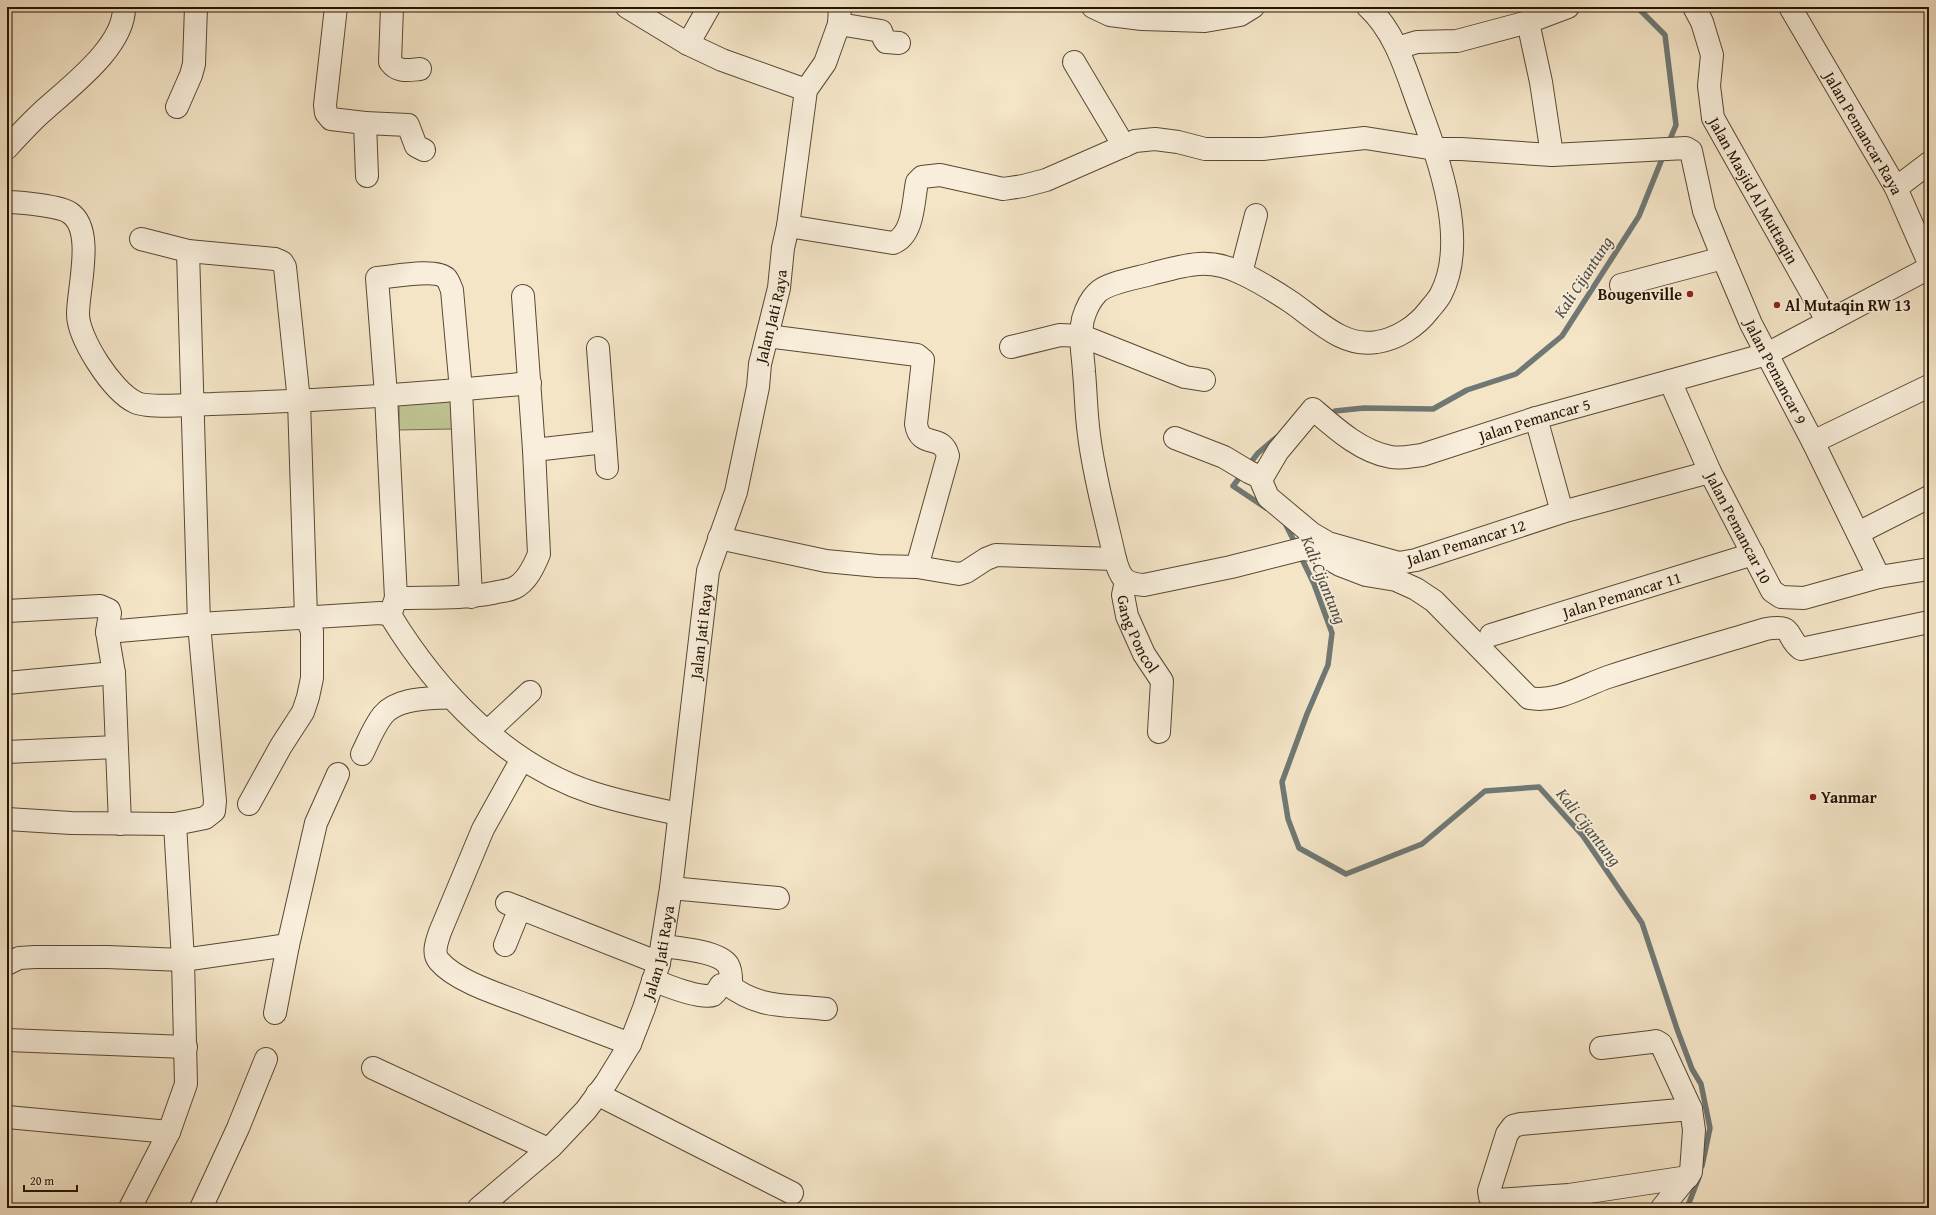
<svg xmlns="http://www.w3.org/2000/svg" width="1936" height="1215" font-family="'Gentium Book Plus',serif">
	<rect width="100%" height="100%" fill="#f4e5c7"/>
	<filter id="stains"><feTurbulence type="fractalNoise" baseFrequency=".005" numOctaves="4"/><feColorMatrix values="0 0 0 0 .2 0 0 0 0 .09 0 0 0 0 .02 0 0 0 .5 -.17"/></filter>
	<radialGradient id="worn" r=".72"><stop offset=".6" stop-color="#630" stop-opacity="0"/><stop offset="1" stop-color="#630" stop-opacity=".3"/></radialGradient>
	<!-- green -->
	<path fill="#bfc393" stroke="#726b4a" d="M452,399v30l-53,1v-30z"/>
	<g fill="none" stroke-linecap="round" stroke-linejoin="round">
		<!-- stream -->
		<g stroke="#6f7874" stroke-width="5.5">
			<path d="M1637,7l28,28 11,90 -8,19"/>
			<path d="M1335,411l29,-3 69,1 34,-19 49,-16 46,-38 77,-120 25,-62"/>
			<path d="M1248,466l10,-13 19,-16"/>
			<path d="M1243,473l-10,13 33,22"/>
			<path d="M1284,521l12,24"/>
			<path d="M1300,555l14,29 18,49 -4,32 -21,49 -25,68 6,37 11,29 47,26 76,-30 63,-53 54,-4 44,49 59,87 35,106 15,40 9,15 9,44 -8,38"/>
			<path d="M1687,1208l12,-31"/>
		</g>
		<!-- minor casing -->
		<g stroke="#594832" stroke-width="24">
			<g id="minor">
				<path d="M336,7l-11,98 1,8 5,6 34,4 2,53"/>
				<path d="M392,7l-2,55c8,11 19,8 30,7"/>
				<path d="M627,7l61,37 34,16 84,30"/>
				<path d="M1093,7l17,8 32,4 63,2 35,-6 13,-8"/>
				<path d="M1368,7c28,26 38,64 51,99 19,52 50,134 22,188 -3,6 -8,11 -12,16 -12,16 -32,29 -52,32 -34,6 -60,-22 -86,-40 -15,-10 -33,-21 -50,-29 -33,-16 -56,-8 -90,1 -14,4 -45,9 -54,19 -7,7 -11,16 -14,26 -4,17 0,36 1,53 2,21 2,42 5,63 5,42 17,83 26,124 5,18 9,25 29,26l87,-18 71,-18 12,1 26,15 26,10 30,5 20,9 18,12 95,97c28,5 53,-12 79,-21 52,-17 105,-32 158,-48 30,-5 18,7 35,20l128,-27"/>
				<path id="s1" d="M1694,7l8,15 10,33 -3,31 4,32 115,204"/>
				<path id="s2" d="M1790,7l106,181 33,75"/>
				<path d="M1528,22l13,60 11,73"/>
				<path d="M839,24l42,7 3,8 2,3 13,1"/>
				<path d="M688,44l21,-37"/>
				<path d="M1397,48l20,-6 40,-1 71,-19 40,-15"/>
				<path d="M1074,62l50,84"/>
				<path d="M177,107l14,-32 3,-11 2,-57"/>
				<path d="M365,123l43,2 8,21 8,4"/>
				<path d="M7,148c11,-12 22,-24 34,-35 27,-25 84,-66 83,-106"/>
				<path d="M1896,188l33,-25"/>
				<path d="M7,202c12,0 54,4 63,11 25,17 8,75 8,101 0,24 34,77 57,88 12,7 61,2 77,2 106,-3 212,-10 318,-21"/>
				<path d="M788,226l105,17c21,-8 20,-42 24,-61l5,-5 18,-2 63,14 20,-3 23,-6 89,-39 20,-2 23,3 27,7h58l102,-11 70,11h26l91,6 134,-7 5,3 13,60 19,47"/>
				<path d="M141,239l47,12 87,8 7,3 3,5 14,134 7,216 6,14v47l-4,19 -5,15 -22,34 -32,58"/>
				<path d="M1241,273l15,-58"/>
				<path id="s3" d="M1621,285l102,-27 28,66 62,118 66,135"/>
				<path d="M767,336l150,19 6,5 -7,64c4,26 26,8 32,32l-31,111"/>
				<path d="M1011,347l49,-12 22,1 103,41 19,3"/>
				<path d="M598,348l9,120"/>
				<path id="s4" d="M1670,381l40,91 62,119 9,6 23,1 75,-21 50,-8"/>
				<path d="M1536,418l26,94"/>
				<path d="M1175,438l49,19 25,15 13,6"/>
				<path d="M1813,442l116,-56"/>
				<path d="M534,450l71,-8"/>
				<path id="s5" d="M1710,472l-148,40 -146,48 -17,3 -71,-20 -17,-10 -43,-36 -6,-14v-5l16,-27 35,-42c22,19 48,43 78,48 11,2 21,-1 31,-2l114,-37 231,-64 162,-86"/>
				<path d="M1858,533l71,-36"/>
				<path d="M719,538l107,23 52,5 39,1 42,7 7,-2 20,-13 10,-4 119,4"/>
				<path id="s6" d="M1126,581l-3,14 4,21 17,38 18,27 -3,51"/>
				<path d="M396,598c33,-1 65,1 97,-5 7,-2 15,-2 21,-5 13,-6 20,-22 25,-34l-5,-104 -11,-154"/>
				<path d="M7,611l93,-5 9,4 1,3 -3,19 7,41 6,151"/>
				<path d="M390,615l6,-17 -10,-203 -9,-117c15,-1 58,-10 69,0 3,3 4,8 6,12l9,100 10,207"/>
				<path d="M107,632l92,-8 181,-11 10,2c47,77 116,150 203,178 28,9 57,15 86,21"/>
				<path id="s7" d="M1491,635l262,-81"/>
				<path d="M7,683l107,-10"/>
				<path d="M487,732l43,-40"/>
				<path d="M7,752l109,-5"/>
				<path d="M362,754c6,-12 12,-28 21,-39 15,-18 47,-16 68,-18"/>
				<path d="M522,759l-39,70 -43,103c-3,9 -8,21 -1,29 18,21 62,34 88,44 34,13 68,26 103,39"/>
				<path d="M7,819l64,4 104,1 30,-6 9,-7 1,-10 -16,-177 -11,-373"/>
				<path d="M671,888l107,10"/>
				<path d="M507,903l152,60"/>
				<path d="M505,945l15,-37"/>
				<path d="M662,946c16,2 57,5 66,19 4,7 3,14 3,21"/>
				<path d="M7,964l12,-6 16,-1h72l76,3 105,-15"/>
				<path d="M653,980c12,5 49,20 60,15 3,-2 6,-7 8,-10l6,-1c34,26 59,20 99,25"/>
				<path d="M275,1013l13,-68 28,-122 22,-49"/>
				<path d="M7,1040l179,7"/>
				<path d="M1601,1048l50,-6 5,-1 5,3 30,65 3,21 -3,42 -29,36"/>
				<path d="M373,1068l175,81"/>
				<path d="M597,1094l195,99"/>
				<path d="M7,1117l162,15"/>
				<path d="M1688,1177l-119,18 -73,5 -6,-3 -1,-6 18,-57 6,-8 8,-2 170,-15"/>
				<path d="M130,1208l39,-76 17,-48 -3,-124 -8,-136"/>
				<path d="M201,1208l37,-80 28,-69"/>
				<path id="s8" d="M479,1208l73,-62 34,-36 20,-27 24,-39 14,-36 15,-45 12,-75 37,-317 28,-79 22,-105 2,-23 19,-76 4,-40 5,-22 18,-136 19,-27 14,-39 1,-17"/>
			</g>
		</g>
		<!-- minor -->
		<use href="#minor" stroke="#f8eedb" stroke-width="22"/>
	</g>
	<!-- markers -->
	<g fill="#8f2418" stroke="#f8eedb" stroke-width="1.5">
		<circle cx="1690" cy="294" r="4"/>
		<circle cx="1777" cy="305" r="4"/>
		<circle cx="1813" cy="797" r="4"/>
	</g>
	<g text-anchor="middle" stroke-width="3.5" stroke-linejoin="round" paint-order="stroke">
		<!-- street labels -->
		<g font-size="16" fill="#251301" stroke="#f8eedb">
			<text dy="6" stroke="none"><textPath href="#s2" startOffset="146">Jalan Pemancar Raya</textPath></text>
			<text dy="6" stroke="none"><textPath href="#s1" startOffset="198">Jalan Masjid Al Muttaqin</textPath></text>
			<text dy="6" stroke="none"><textPath href="#s8" startOffset="969">Jalan Jati Raya</textPath></text>
			<text dy="6" stroke="none"><textPath href="#s3" startOffset="231">Jalan Pemancar 9</textPath></text>
			<text dy="6" stroke="none"><textPath href="#s5" startOffset="822">Jalan Pemancar 5</textPath></text>
			<text dy="6" stroke="none"><textPath href="#s4" startOffset="162">Jalan Pemancar 10</textPath></text>
			<text transform="translate(1466 542) rotate(-17)" y="6">Jalan Pemancar 12</text>
			<text dy="6" stroke="none"><textPath href="#s7" startOffset="137">Jalan Pemancar 11</textPath></text>
			<text dy="6" stroke="none"><textPath href="#s8" startOffset="645">Jalan Jati Raya</textPath></text>
			<text dy="6" stroke="none"><textPath href="#s6" startOffset="56">Gang Poncol</textPath></text>
			<text dy="6" stroke="none"><textPath href="#s8" startOffset="321">Jalan Jati Raya</textPath></text>
		</g>
		<!-- poi labels -->
		<g font-size="16" font-weight="bold" fill="#251301" stroke="#f8eedb" text-anchor="start">
			<text x="1682" y="300" text-anchor="end">Bougenville</text>
			<text x="1785" y="311">Al Mutaqin RW 13</text>
			<text x="1821" y="803">Yanmar</text>
		</g>
		<!-- water labels -->
		<g font-size="17" font-style="italic" fill="#504e44" stroke="#f8eedb">
			<text transform="translate(1583 277) rotate(-57)" y="6">Kali Cijantung</text>
			<text transform="translate(1324 580) rotate(68)" y="6">Kali Cijantung</text>
			<text transform="translate(1589 827) rotate(52)" y="6">Kali Cijantung</text>
		</g>
	</g>
	<!-- margin -->
	<rect width="1936" height="1215" fill="none" stroke="#f4e5c7" stroke-width="24"/>
	<rect x="8" y="8" width="1920" height="1199" fill="none" stroke="#251301" stroke-width="2"/>
	<rect x="12" y="12" width="1912" height="1191" fill="none" stroke="#251301"/>
	<!-- scale -->
	<path d="M24 1185v6h53v-6" fill="none" stroke="#251301" stroke-width="2"/>
	<text x="30" y="1185" font-size="12" fill="#251301" stroke="#f8eedb" stroke-width="3" paint-order="stroke">20 m</text>
	<rect width="100%" height="100%" filter="url(#stains)"/>
	<rect width="100%" height="100%" fill="url(#worn)"/>
</svg>
